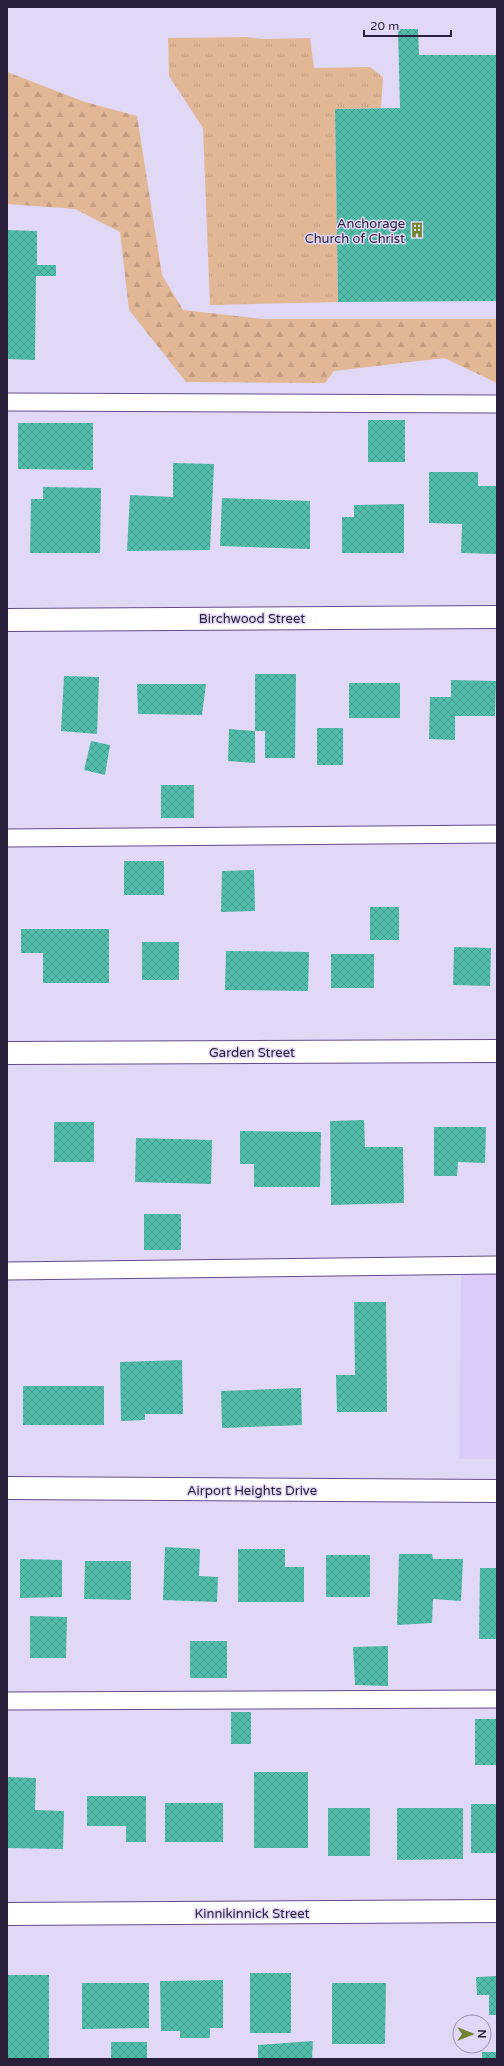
<svg xmlns="http://www.w3.org/2000/svg" width="504" height="2066" font-family="'Varela Round',sans-serif">
	<defs>
		<pattern id="grass-tufts" width="24" height="20" patternUnits="userSpaceOnUse"><rect width="24" height="20" fill="#e2b796"/><path d="M3 7l-1-3M5 7V3M7 7l1-3M15 17l-1-3M17 17v-4M19 17l1-3" fill="none" stroke="#c29d82"/></pattern>
		<pattern id="forest-firs" width="22" height="20" patternUnits="userSpaceOnUse"><rect width="22" height="20" fill="#e2b796"/><path d="M5 1l3.5 6h-7zM16 11l3.5 6h-7z" fill="#c29d82"/></pattern>
		<pattern id="building-cross-hatch" width="8" height="8" patternUnits="userSpaceOnUse"><rect width="8" height="8" fill="#51bdaa"/><path d="M0 0l8 8M0 8l8-8" fill="none" stroke="#43998c"/></pattern>
	</defs>
	<rect width="100%" height="100%" fill="#e1d8f6"/>
	<!-- built -->
	<path fill="#dbcbfb" d="M461,1273h36v186h-38z"/>
	<!-- grass -->
	<path fill="url(#grass-tufts)" d="M247,37l16,2 47,-1 4,30 56,-1 13,10 -2,31 -46,1 3,193 -128,3 -7,-177 -34,-52 -1,-38z"/>
	<!-- forest -->
	<path fill="url(#forest-firs)" d="M7,72l78,30 52,14 25,159 21,35 80,9h234v64l-53,-25 -110,13 -9,12 -139,-1 -57,-72 -9,-78 -45,-23 -68,-5z"/>
	<!-- building -->
	<g fill="url(#building-cross-hatch)">
		<path d="M398,29h20l1,26h78v246l-159,1 -3,-193 65,-1z"/>
		<path d="M7,230l30,1v34h19v11h-20l-1,84 -28,-1z"/>
		<rect x="368" y="420" width="37" height="42"/>
		<path d="M18,423h75v47l-75,-1z"/>
		<path d="M173,463l41,1 -4,86 -83,1 3,-56 43,2z"/>
		<path d="M429,472h49v14h19v68l-36,-1 1,-29 -33,-1z"/>
		<path d="M43,487l58,1 -1,65h-70l1,-54h12z"/>
		<path d="M222,498l88,3v48l-90,-3z"/>
		<path d="M404,504v49h-62v-36h12v-12z"/>
		<path d="M255,674h41l-1,84h-30v-27h-10v32l-27,-2 1,-32 26,2z"/>
		<path d="M64,676l35,1 -2,57 -36,-3z"/>
		<path d="M451,680l45,1 -1,35h-40v24l-26,-1 1,-42h21z"/>
		<rect x="349" y="683" width="51" height="35"/>
		<path d="M137,684h69l-4,31 -64,-1z"/>
		<rect x="317" y="728" width="26" height="37"/>
		<path d="M91,741l19,4 -5,30 -21,-5z"/>
		<rect x="161" y="785" width="33" height="33"/>
		<rect x="124" y="861" width="40" height="34"/>
		<path d="M254,870l1,41 -34,1 1,-41z"/>
		<rect x="370" y="907" width="29" height="33"/>
		<path d="M21,929h88v54h-66v-30h-22z"/>
		<rect x="142" y="942" width="37" height="38"/>
		<path d="M454,947l37,1 -1,38 -37,-1z"/>
		<path d="M226,951l83,1 -1,39 -83,-1z"/>
		<rect x="331" y="954" width="43" height="34"/>
		<path d="M364,1120l1,27h38l1,56 -73,2 -1,-84z"/>
		<rect x="54" y="1122" width="40" height="40"/>
		<path d="M434,1127h52l-1,36 -27,-1 -1,14h-23z"/>
		<path d="M240,1131l81,1 -1,55h-66v-23h-14z"/>
		<path d="M136,1138l76,2 -1,44 -76,-2z"/>
		<rect x="144" y="1214" width="37" height="36"/>
		<path d="M354,1302h32l1,110h-50l-1,-37h19z"/>
		<path d="M182,1360l1,54h-38v6l-24,1 -1,-59z"/>
		<rect x="23" y="1386" width="81" height="39"/>
		<path d="M301,1388l1,37 -80,3 -1,-37z"/>
		<path d="M165,1547l35,2 -1,27 19,1 -1,25 -54,-2z"/>
		<path d="M238,1549h47v18h19v35h-66z"/>
		<path d="M399,1554h33l1,5h30l-2,42 -28,-2 -1,24 -35,2z"/>
		<rect x="326" y="1555" width="44" height="42"/>
		<path d="M20,1559l42,1v37l-42,1z"/>
		<path d="M85,1561h46v39l-47,-1z"/>
		<path d="M480,1568h17v71h-18z"/>
		<path d="M30,1616l37,1 -1,41h-36z"/>
		<rect x="190" y="1641" width="37" height="37"/>
		<path d="M388,1646v40l-33,-1 -2,-38z"/>
		<rect x="231" y="1712" width="20" height="32"/>
		<rect x="475" y="1719" width="22" height="46"/>
		<rect x="254" y="1772" width="54" height="76"/>
		<path d="M7,1777l29,1 -1,32 29,1 -1,38 -56,-1z"/>
		<path d="M87,1796h59v46h-20v-16h-39z"/>
		<rect x="165" y="1803" width="58" height="39"/>
		<rect x="471" y="1804" width="26" height="49"/>
		<rect x="328" y="1808" width="42" height="48"/>
		<path d="M397,1808h66v51l-66,1z"/>
		<rect x="250" y="1973" width="41" height="60"/>
		<rect x="7" y="1975" width="42" height="84"/>
		<path d="M497,1976v39h-8v-20h-12l-1,-18z"/>
		<path d="M223,1980v48h-13v10h-30v-7h-19l-1,-50z"/>
		<path d="M82,1983h67v45l-67,1z"/>
		<path d="M332,1983h54l-1,61h-53z"/>
		<path d="M313,2041l-1,18h-54v-14z"/>
		<rect x="111" y="2042" width="36" height="17"/>
		<rect x="482" y="2052" width="15" height="7"/>
	</g>
	<g fill="none" stroke-linecap="round" stroke-linejoin="round">
		<!-- service casing -->
		<g stroke="#644c8c" stroke-width="19">
			<g id="service">
				<path d="M7,402l490,2"/>
				<path d="M7,838l490,-4"/>
				<path d="M7,1271l490,-6"/>
				<path d="M7,1701l490,-2"/>
			</g>
		</g>
		<!-- minor casing -->
		<g stroke="#644c8c" stroke-width="24">
			<g id="minor">
				<path d="M7,620l490,-3"/>
				<path d="M7,1053l490,-2"/>
				<path d="M7,1488l490,3"/>
				<path d="M7,1914l490,-3"/>
			</g>
		</g>
		<!-- service -->
		<use href="#service" stroke="#fff" stroke-width="17"/>
		<!-- minor -->
		<use href="#minor" stroke="#fff" stroke-width="22"/>
	</g>
	<!-- icons -->
	<defs>
		<g id="building-bare" transform="scale(1.2)"><path d="M-4-6H4V6H1V3H-1V6H-4ZM-2.5-4.3h1.7v1.8h-1.7ZM.8-4.3h1.7v1.8H.8ZM-2.5-1h1.7V.8h-1.7ZM.8-1h1.7V.8H.8Z" fill="#718231" stroke="#e1d8f6" stroke-width="2.5" paint-order="stroke"/></g>
	</defs>
	<g fill-rule="evenodd">
		<use href="#building-bare" x="417" y="230"/>
	</g>
	<g text-anchor="middle" stroke-width="3" stroke-linejoin="round" paint-order="stroke">
		<!-- poi labels -->
		<g font-size="13" fill="#2a203b" stroke="#e1d8f6" text-anchor="end">
			<text x="405" y="228">Anchorage<tspan x="405" dy="15">Church of Christ</tspan></text>
		</g>
		<!-- street labels -->
		<g font-size="13" fill="#2a203b" stroke="#e1d8f6">
			<text x="252" y="623">Birchwood Street</text>
			<text x="252" y="1057">Garden Street</text>
			<text x="252" y="1495">Airport Heights Drive</text>
			<text x="252" y="1918">Kinnikinnick Street</text>
		</g>
	</g>
	<!-- border -->
	<rect width="504" height="2066" fill="none" stroke="#2a203b" stroke-width="16"/>
	<!-- north arrow -->
	<g transform="translate(472 2034) rotate(90)"><circle r="19" fill="#e1d8f6" stroke="#988eab"/>
	<path d="M0-3L7 15L0 10L-7 15Z" fill="#718231"/>
	<text y="-6" font-size="11" font-weight="bold" text-anchor="middle" fill="#2a203b">N</text>
	</g>
	<!-- scale -->
	<path d="M364 30v6h87v-6" fill="none" stroke="#2a203b" stroke-width="2"/>
	<text x="370" y="30" font-size="12" fill="#2a203b" stroke="#e1d8f6" stroke-width="3" paint-order="stroke">20 m</text>
</svg>
